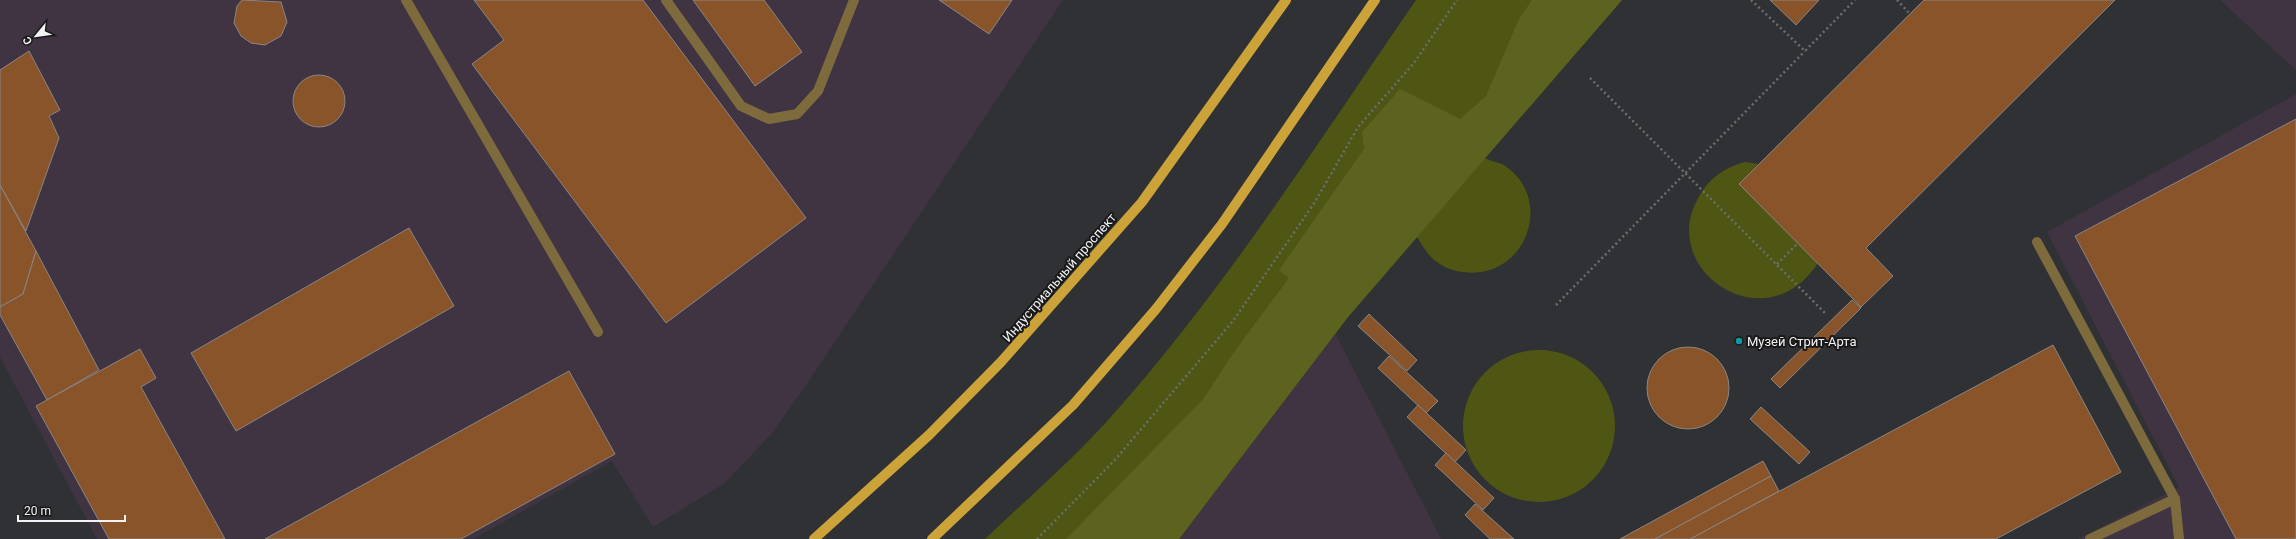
<svg xmlns="http://www.w3.org/2000/svg" width="2296" height="539" font-family="Roboto,sans-serif">
	<rect width="100%" height="100%" fill="#303134"/>
	<!-- industrial -->
	<g fill="#403443">
		<path d="M0,0h1063l-257,385 -33,47 -48,51 -72,44 -41,-66 -139,78h-376l-97,-182z"/>
		<path d="M2220,0h76v70z"/>
		<path d="M2296,94v445h-218l101,-52 -132,-255z"/>
		<path d="M1335,333l106,206h-262l143,-188z"/>
	</g>
	<!-- green -->
	<g fill="#4f5613">
		<path d="M1416,0h206l-137,158c5,3 12,4 17,6 55,33 24,117 -39,108 -12,-1 -24,-7 -32,-15 -6,-6 -10,-14 -14,-20l-69,80 -169,222h-194c44,-42 92,-83 132,-129 112,-127 203,-271 299,-410z"/>
		<path d="M1745,162l13,2 -19,20 79,79c-53,82 -164,5 -118,-68 10,-18 26,-28 45,-33z"/>
		<circle cx="1539" cy="426" r="76"/>
	</g>
	<!-- forest -->
	<path fill="#5b631e" d="M1532,0h90l-274,317 -169,222h-113l138,-141 30,-46 55,-74 -10,-8 85,-121 -2,-17 38,-43 60,30 26,-23 33,-77z"/>
	<!-- building -->
	<g fill="#8a542a" stroke="#898684">
		<path d="M242,0l39,2 6,20 -6,14 -16,9 -14,-2 -10,-7 -7,-13 3,-17z"/>
		<path d="M474,0h169l163,218 -140,105 -194,-259 32,-24z"/>
		<path d="M693,0h71l38,52 -47,34z"/>
		<path d="M939,0h73l-23,34z"/>
		<path d="M1770,0h49l-23,25z"/>
		<path d="M1924,0h191l-249,248 27,28 -32,31 -122,-123z"/>
		<path d="M29,51l31,59 -11,6 10,22 -33,93 -26,-46v-115z"/>
		<circle cx="319" cy="101" r="26"/>
		<path d="M2296,119v420h-60l-161,-303z"/>
		<path d="M0,185l36,66 -13,43 -23,13z"/>
		<path d="M409,228l45,78 -218,125 -45,-78z"/>
		<path d="M36,251l63,119 -52,30 -47,-85v-8l23,-13z"/>
		<path d="M1852,300l9,8 -81,80 -9,-9z"/>
		<path d="M1369,314l48,46 -10,11 -49,-45z"/>
		<path d="M2053,345l68,127 -125,67h-306z"/>
		<circle cx="1688" cy="388" r="41"/>
		<path d="M140,349l16,29 -15,9 84,152h-116l-73,-133z"/>
		<path d="M1389,356l49,45 -12,12 -48,-45z"/>
		<path d="M569,371l46,83 -154,85h-196z"/>
		<path d="M1418,405l48,45 -11,12 -48,-45z"/>
		<path d="M1761,407l49,45 -11,12 -49,-45z"/>
		<path d="M1446,453l48,45 -11,12 -48,-45z"/>
		<path d="M1763,461l8,15 -116,63h-35z"/>
		<path d="M1771,476l8,15 -89,48h-35z"/>
		<path d="M1475,504l39,35h-24l-25,-24z"/>
	</g>
	<g fill="none" stroke-linecap="round" stroke-linejoin="round">
		<!-- path -->
		<g stroke="#6c6d6f" stroke-width="2.5" stroke-dasharray="2 3" stroke-linecap="butt">
			<path d="M1751,0l54,51 50,-51"/>
			<path d="M1897,0l13,14"/>
			<path d="M1590,78l235,235"/>
			<path d="M1777,264l21,-21"/>
			<path d="M1556,305l249,-254"/>
			<path d="M1037,539l77,-78 119,-140 82,-119 43,-75 56,-64 43,-63"/>
		</g>
		<!-- service -->
		<g stroke="#7e6b3d" stroke-width="10">
			<path d="M406,0l192,332"/>
			<path d="M666,0l75,106 28,13 28,-5 21,-23 36,-91"/>
			<path d="M2037,242l138,257 4,40"/>
			<path d="M2090,539l85,-40"/>
		</g>
		<!-- primary -->
		<g stroke="#cba339" stroke-width="10">
			<path d="M814,539l115,-104 72,-73 141,-160 144,-202"/>
			<path d="M932,539l141,-134 83,-96 66,-85 153,-224"/>
		</g>
	</g>
	<!-- markers -->
	<circle fill="#0f9aa8" stroke="#19191a" stroke-width="1.5" cx="1739" cy="341" r="4"/>
	<g text-anchor="middle" stroke-width="4" stroke-linejoin="round" paint-order="stroke">
		<!-- street labels -->
		<g font-size="13" fill="#f3f3f5" stroke="#19191a">
			<text transform="translate(1059 277) rotate(-49)" y="5">Индустриальный проспект</text>
		</g>
		<!-- poi labels -->
		<g font-size="13" fill="#f3f3f5" stroke="#19191a" text-anchor="start">
			<text x="1747" y="346">Музей Стрит-Арта</text>
		</g>
	</g>
	<!-- north arrow -->
	<g transform="translate(36 36) rotate(241)" stroke="#19191a" stroke-width="3" paint-order="stroke">
	<path d="M0-3L7 15L0 10L-7 15Z" fill="#f3f3f5"/>
	<text y="-6" font-size="11" font-weight="bold" text-anchor="middle" fill="#f3f3f5">С</text>
	</g>
	<!-- scale -->
	<path d="M18 515v6h107v-6" fill="none" stroke="#f3f3f5" stroke-width="2"/>
	<text x="24" y="515" font-size="12" fill="#f3f3f5" stroke="#19191a" stroke-width="3" paint-order="stroke">20 m</text>
</svg>
